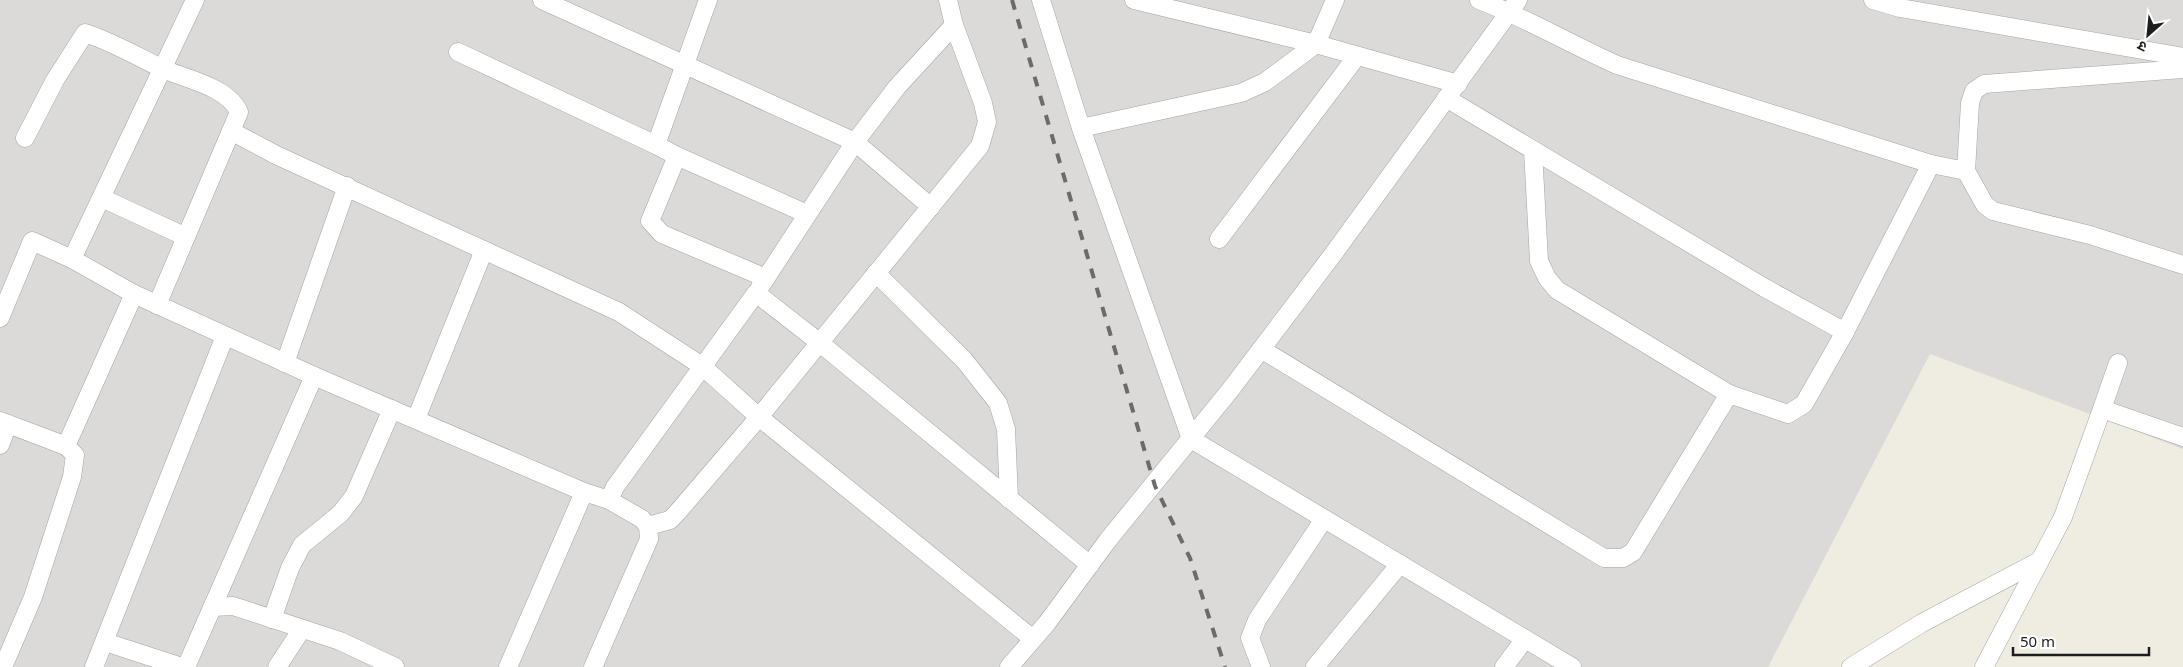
<svg xmlns="http://www.w3.org/2000/svg" width="2183" height="667" font-family="'Noto Sans','Noto Sans Devanagari',sans-serif">
	<rect width="100%" height="100%" fill="#efede2"/>
	<!-- residential -->
	<path fill="#dbdad9" d="M0,0h2183v449l-253,-95 -162,313h-1768z"/>
	<g fill="none" stroke-linecap="round" stroke-linejoin="round">
		<!-- minor casing -->
		<g stroke="#a4a4a4" stroke-width="19">
			<g id="minor">
				<path d="M542,0l313,142 76,65"/>
				<path d="M708,0l-52,145 21,11 -27,65 12,13 104,44"/>
				<path d="M1041,0l40,128 110,311 381,228"/>
				<path d="M1134,0l182,44 142,40"/>
				<path d="M1479,0c47,18 91,44 138,65l314,99 35,7 19,34 8,6 97,24 93,30"/>
				<path d="M1873,0l27,8 283,49"/>
				<path d="M458,52l198,93"/>
				<path d="M1446,98l319,190 80,44"/>
				<path d="M1081,128l160,-35 24,-11 51,-38 19,-44"/>
				<path d="M25,138l30,-58 30,-47c30,10 51,23 78,36 23,10 65,18 76,43l-8,19 45,24 343,157 83,54 57,51 274,222"/>
				<path d="M1533,150l6,111 8,17 10,12 172,104"/>
				<path d="M677,156l130,58"/>
				<path d="M1966,171l4,-68 4,-12 10,-7 199,-15"/>
				<path d="M102,198l84,39"/>
				<path d="M1219,239l138,-183"/>
				<path d="M876,273l88,87 34,43 8,26 3,70"/>
				<path d="M760,287l95,-145 42,-55 57,-62 -6,-25"/>
				<path d="M134,294l180,82 270,116 25,8 6,-13 141,-194 64,50 270,222"/>
				<path d="M157,305l74,-174"/>
				<path d="M0,318l32,-77 40,18"/>
				<path d="M1261,349l343,209h19l10,-6 96,-158 59,20 16,-10 41,-72 86,-168"/>
				<path d="M285,363l62,-177"/>
				<path d="M2118,363l-16,46 81,28"/>
				<path d="M416,419l68,-169"/>
				<path d="M0,421l66,25"/>
				<path d="M0,445l8,-21"/>
				<path d="M648,526l22,-6 6,-6 83,-97 221,-271 7,-24 -4,-19 -29,-78"/>
				<path d="M212,607l21,-1 107,35 55,26"/>
				<path d="M272,619l18,-51 12,-23 39,-32 13,-17 38,-87"/>
				<path d="M105,642l77,25"/>
				<path d="M3,667l30,-70 39,-120 3,-22 -9,-9 68,-152 -62,-35 123,-259"/>
				<path d="M94,667l131,-331"/>
				<path d="M186,667l128,-291"/>
				<path d="M277,667l25,-38"/>
				<path d="M508,667l76,-175"/>
				<path d="M593,667l56,-128 -1,-13 -6,-7 -33,-19"/>
				<path d="M1009,667l38,-44 61,-83 123,-151 103,-136 184,-253"/>
				<path d="M1261,667l-11,-29 7,-18 67,-101"/>
				<path d="M1315,667l85,-103"/>
				<path d="M1504,667l21,-28"/>
				<path d="M1851,667l71,-44 117,-62"/>
				<path d="M1984,667l79,-150 39,-108"/>
			</g>
		</g>
		<!-- minor -->
		<use href="#minor" stroke="#fff" stroke-width="18"/>
		<!-- rail -->
		<path stroke="#6b6b6b" stroke-width="4" stroke-dasharray="10 10" stroke-linecap="butt" d="M1012,0l143,486 35,72 35,109"/>
	</g>
	<!-- north arrow -->
	<g transform="translate(2148 35) rotate(207)" stroke="#ffffff" stroke-width="4" paint-order="stroke">
	<path d="M0-4L9 19L0 12L-9 19Z" fill="#1d1d1d"/>
	<text y="-8" font-size="14" font-weight="bold" text-anchor="middle" fill="#1d1d1d">उ</text>
	</g>
	<!-- scale -->
	<path d="M2013 647v8h136v-8" fill="none" stroke="#1d1d1d" stroke-width="2.5"/>
	<text x="2020" y="647" font-size="15" fill="#1d1d1d" stroke="#ffffff" stroke-width="4" paint-order="stroke">50 m</text>
</svg>
